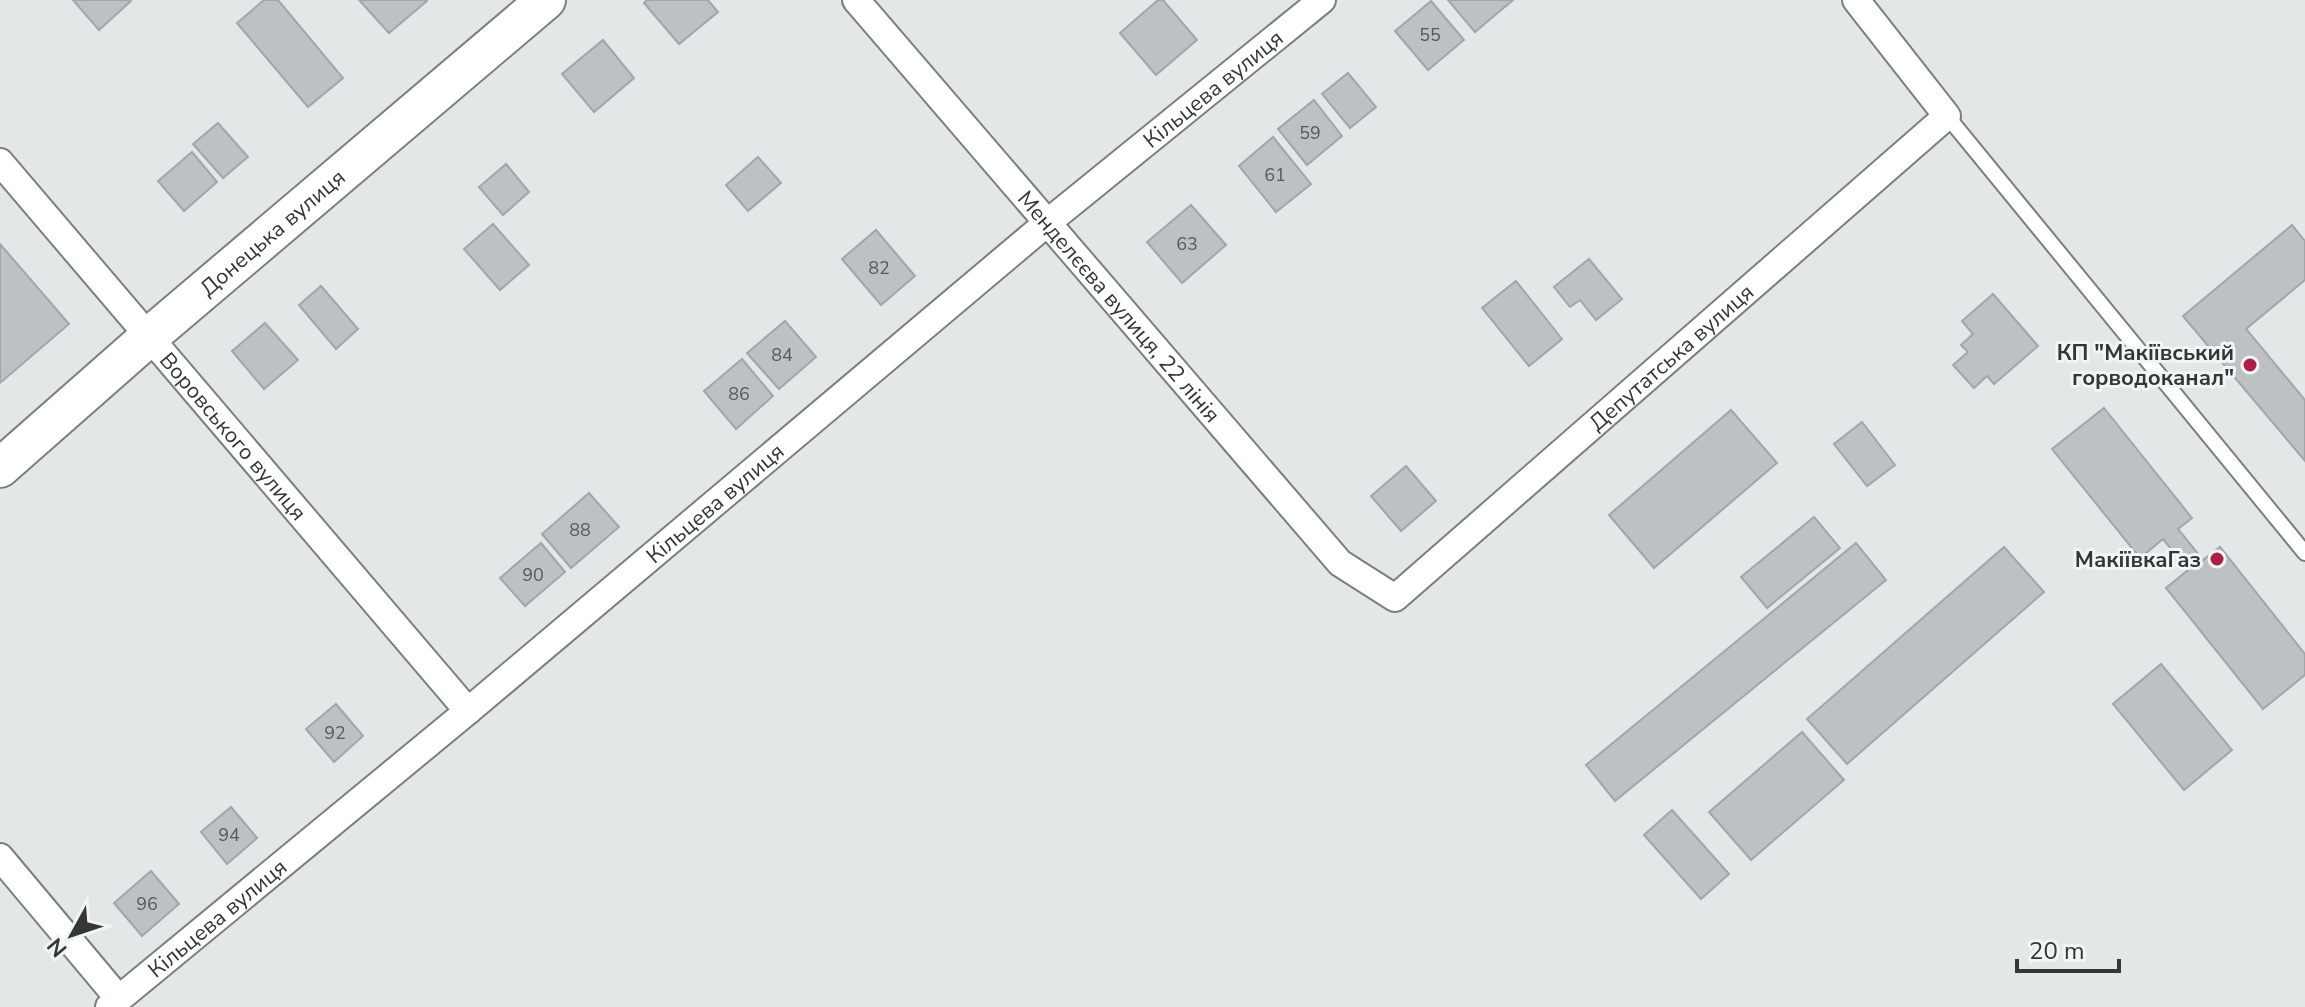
<svg xmlns="http://www.w3.org/2000/svg" width="2305" height="1007" font-family="'Nunito Sans',sans-serif">
	<rect width="100%" height="100%" fill="#e3e7e8"/>
	<!-- building -->
	<g fill="#bdc1c3" stroke="#a3a6a8" stroke-width="2">
		<path d="M73,0h57l1,1 -32,29z"/>
		<path d="M264,0h14l65,78 -35,29 -71,-84z"/>
		<path d="M359,0h67l1,1 -38,32z"/>
		<path d="M647,0h61l10,12 -39,32 -35,-41z"/>
		<path d="M1158,0h5l34,40 -41,35 -36,-42z"/>
		<path d="M1448,0h65l-38,32z"/>
		<path d="M1431,1l33,39 -36,30 -33,-39z"/>
		<path d="M603,40l31,38 -40,34 -32,-38z"/>
		<path d="M1348,73l28,34 -26,21 -28,-34z"/>
		<path d="M1314,100l28,36 -35,29 -29,-36z"/>
		<path d="M218,123l30,34 -25,21 -30,-34z"/>
		<path d="M1273,137l38,47 -35,28 -37,-46z"/>
		<path d="M192,152l25,30 -33,29 -26,-30z"/>
		<path d="M758,157l23,26 -33,28 -22,-26z"/>
		<path d="M506,164l23,28 -26,23 -24,-28z"/>
		<path d="M1191,205l35,40 -44,38 -35,-41z"/>
		<path d="M493,224l36,41 -29,25 -36,-41z"/>
		<path d="M2292,225l13,16v39l-59,49 59,71v61l-122,-145z"/>
		<path d="M876,230l39,46 -34,29 -39,-46z"/>
		<path d="M0,244l69,80 -69,59z"/>
		<path d="M1589,259l33,40 -26,21 -16,-20 -10,7 -16,-20z"/>
		<path d="M1516,281l46,58 -33,27 -47,-58z"/>
		<path d="M321,286l37,43 -22,20 -37,-44z"/>
		<path d="M1993,294l45,52 -44,38 -7,-8 -13,12 -21,-23 15,-13 -7,-7 12,-11 -11,-13z"/>
		<path d="M785,321l31,36 -37,32 -32,-36z"/>
		<path d="M265,323l33,37 -34,29 -32,-38z"/>
		<path d="M742,359l31,37 -37,33 -32,-38z"/>
		<path d="M2104,408l88,110 -14,11 25,31 17,-13 85,107v21l-42,34 -97,-121 22,-18 -25,-31 -23,19 -88,-109z"/>
		<path d="M1731,410l46,53 -123,105 -45,-53z"/>
		<path d="M1862,422l33,43 -28,21 -33,-42z"/>
		<path d="M1406,466l30,35 -35,30 -30,-35z"/>
		<path d="M589,493l30,34 -48,41 -29,-34z"/>
		<path d="M1814,517l26,31 -73,60 -26,-31z"/>
		<path d="M541,543l24,29 -40,34 -25,-28z"/>
		<path d="M1856,543l30,37 -271,221 -29,-36z"/>
		<path d="M2004,547l40,45 -197,172 -40,-45z"/>
		<path d="M2161,664l71,86 -48,40 -71,-86z"/>
		<path d="M336,704l27,32 -29,26 -28,-33z"/>
		<path d="M1802,732l42,48 -93,80 -42,-48z"/>
		<path d="M231,807l26,31 -30,26 -26,-32z"/>
		<path d="M1672,810l57,64 -28,25 -57,-64z"/>
		<path d="M151,871l28,33 -37,32 -28,-33z"/>
	</g>
	<g fill="none" stroke-linecap="round" stroke-linejoin="round">
		<!-- lane casing -->
		<g stroke="#7b7f80" stroke-width="18">
			<path id="lane" d="M1947,116l358,437"/>
		</g>
		<!-- street casing -->
		<g stroke="#7b7f80" stroke-width="30">
			<g id="street">
				<path id="s1" d="M856,0l484,563 55,35 552,-482 -91,-116"/>
				<path id="s2" d="M0,162l468,549"/>
				<path d="M0,857l119,142"/>
				<path id="s3" d="M109,1007l359,-296 579,-488 275,-223"/>
			</g>
		</g>
		<!-- secondary casing -->
		<g stroke="#7b7f80" stroke-width="42">
			<g id="secondary">
				<path id="s4" d="M0,468l150,-132 396,-336"/>
			</g>
		</g>
		<!-- lane -->
		<use href="#lane" stroke="#fff" stroke-width="14"/>
		<!-- street -->
		<use href="#street" stroke="#fff" stroke-width="26"/>
		<!-- secondary -->
		<use href="#secondary" stroke="#fff" stroke-width="38"/>
	</g>
	<!-- markers -->
	<g fill="#b11e43" stroke="#f0f5f5" stroke-width="3">
		<circle cx="2250" cy="365" r="8"/>
		<circle cx="2217" cy="559" r="8"/>
	</g>
	<g text-anchor="middle" stroke-width="6" stroke-linejoin="round" paint-order="stroke">
		<!-- number labels -->
		<g font-size="18" fill="#575959">
			<text x="1430" y="41">55</text>
			<text x="1310" y="139">59</text>
			<text x="1275" y="181">61</text>
			<text x="1187" y="250">63</text>
			<text x="879" y="274">82</text>
			<text x="782" y="361">84</text>
			<text x="739" y="400">86</text>
			<text x="580" y="536">88</text>
			<text x="533" y="581">90</text>
			<text x="335" y="739">92</text>
			<text x="229" y="841">94</text>
			<text x="147" y="910">96</text>
		</g>
		<!-- street labels -->
		<g font-size="22" fill="#353636" stroke="#f0f5f5">
			<text dy="8" stroke="none"><textPath href="#s3" startOffset="1436">Кільцева вулиця</textPath></text>
			<text dy="8" stroke="none"><textPath href="#s4" startOffset="360">Донецька вулиця</textPath></text>
			<text dy="8" stroke="none"><textPath href="#s1" startOffset="404">Менделєєва вулиця, 22 лінія</textPath></text>
			<text dy="8" stroke="none"><textPath href="#s1" startOffset="1174">Депутатська вулиця</textPath></text>
			<text dy="8" stroke="none"><textPath href="#s2" startOffset="360">Воровського вулиця</textPath></text>
			<text dy="8" stroke="none"><textPath href="#s3" startOffset="788">Кільцева вулиця</textPath></text>
			<text dy="8" stroke="none"><textPath href="#s3" startOffset="140">Кільцева вулиця</textPath></text>
		</g>
		<!-- poi labels -->
		<g font-size="22" font-weight="bold" fill="#353636" stroke="#f0f5f5" text-anchor="end">
			<text x="2234" y="360">КП "Макіївський<tspan x="2234" dy="25">горводоканал"</tspan></text>
			<text x="2201" y="567">МакіївкаГаз</text>
		</g>
	</g>
	<!-- north arrow -->
	<g transform="translate(72 935) rotate(230)" stroke="#f0f5f5" stroke-width="6" paint-order="stroke">
	<path d="M0-6L14 30L0 20L-14 30Z" fill="#353636"/>
	<text y="-12" font-size="22" font-weight="bold" text-anchor="middle" fill="#353636">N</text>
	</g>
	<!-- scale -->
	<path d="M2017 959v12h102v-12" fill="none" stroke="#353636" stroke-width="4"/>
	<text x="2029" y="959" font-size="24" fill="#353636" stroke="#f0f5f5" stroke-width="6" paint-order="stroke">20 m</text>
</svg>
